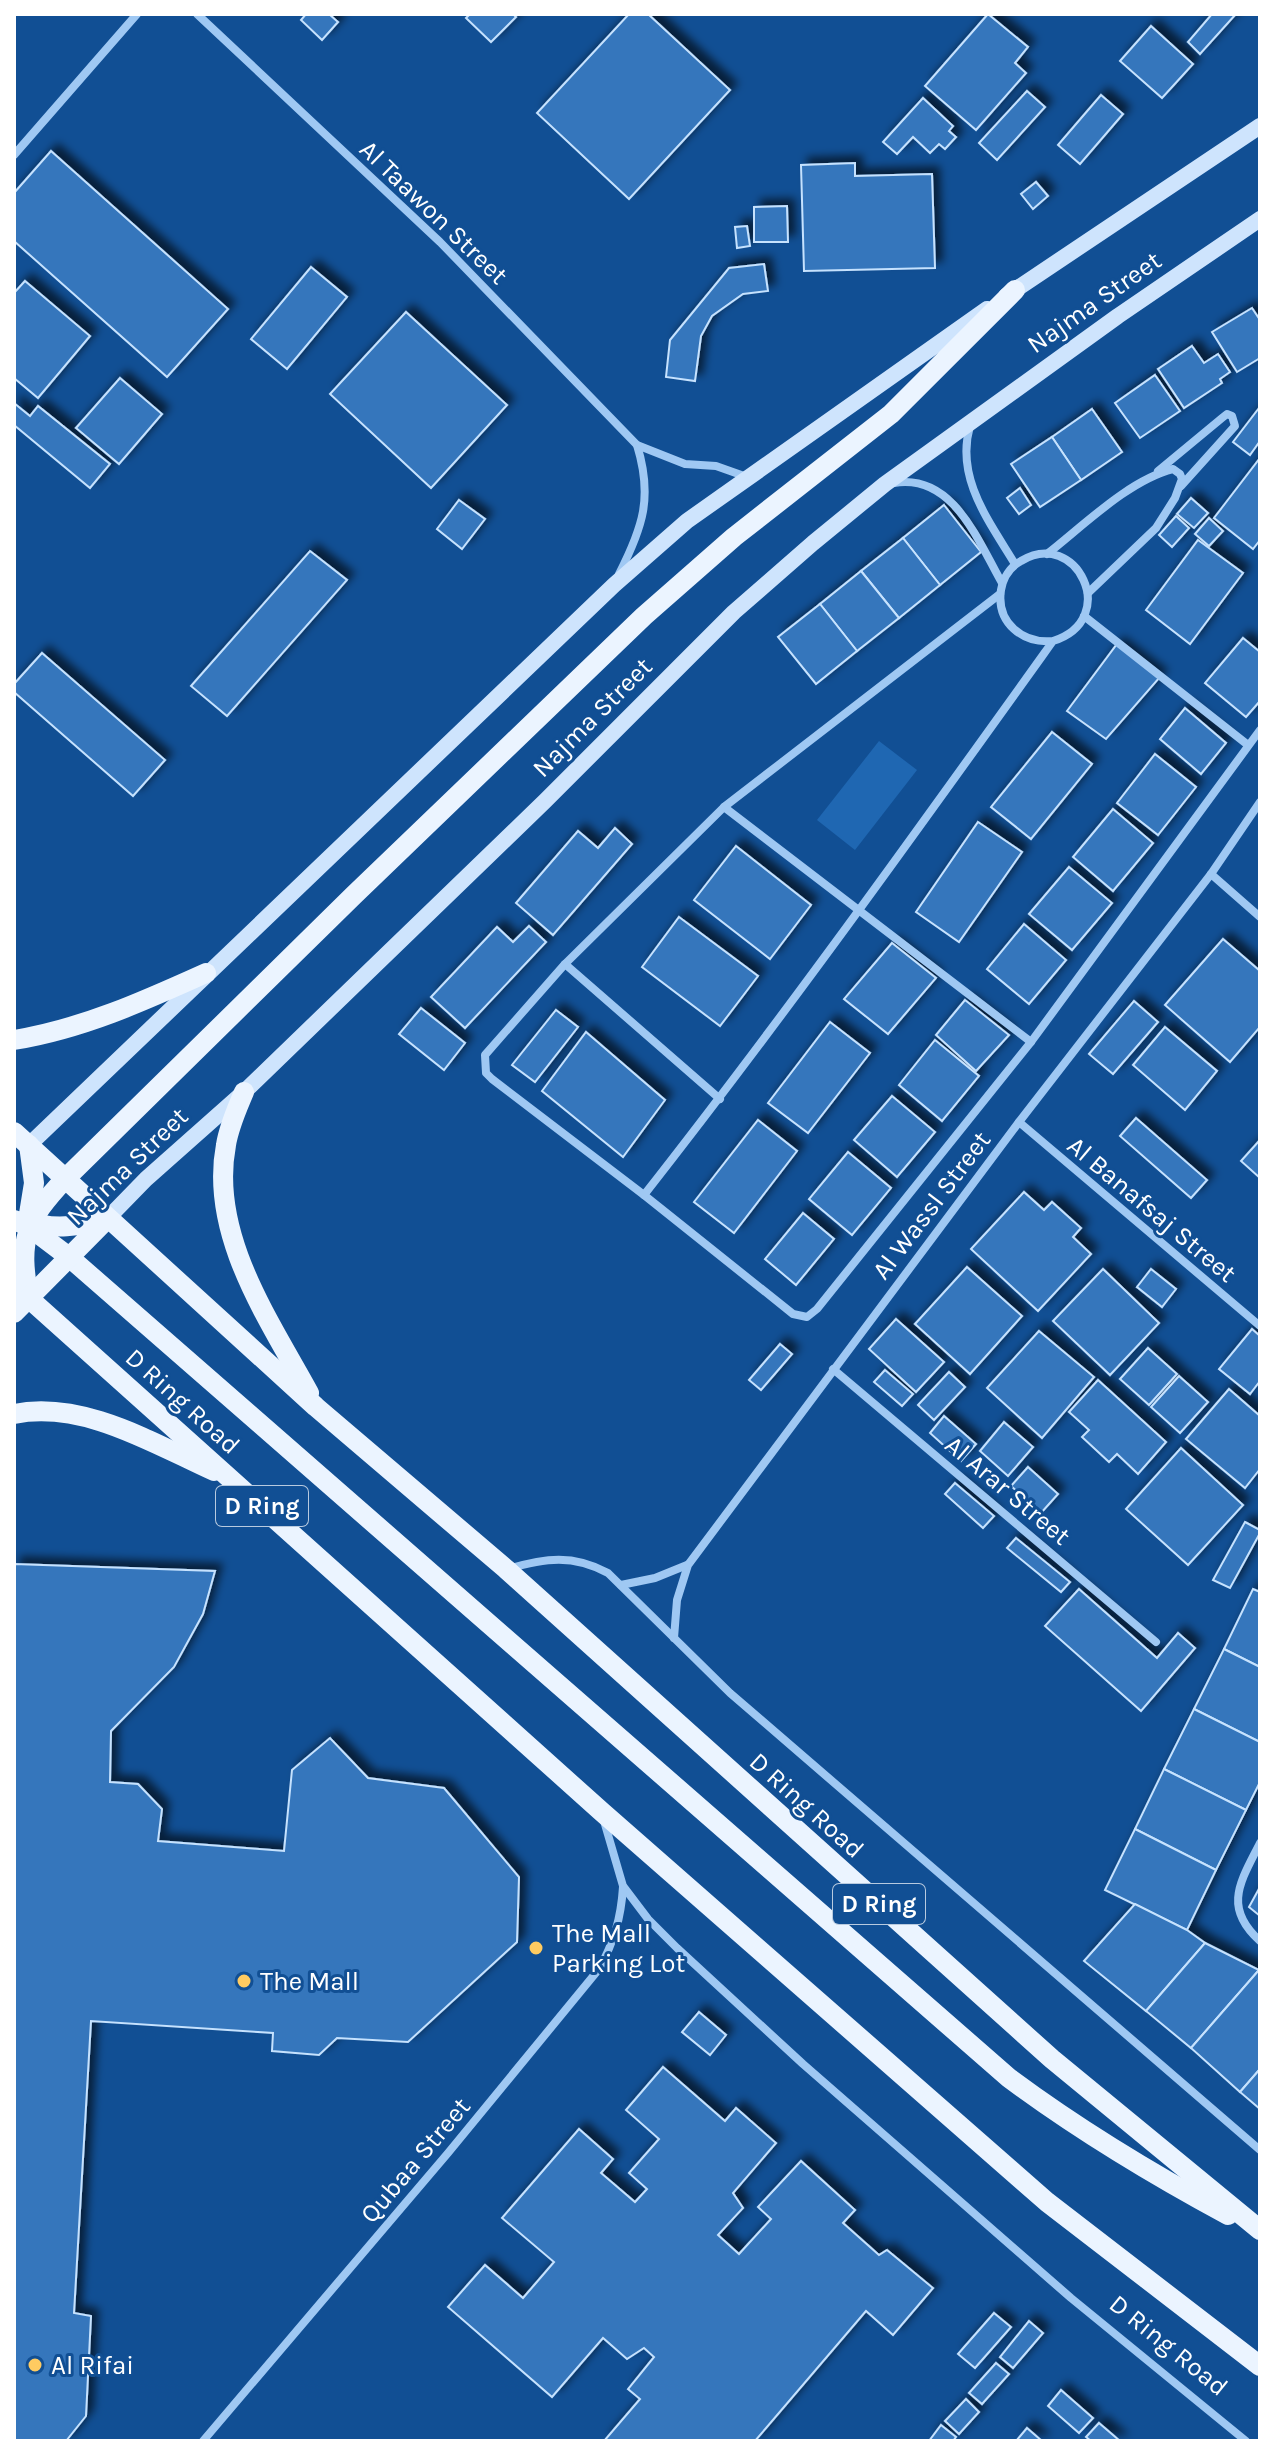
<svg xmlns="http://www.w3.org/2000/svg" width="1274" height="2455" font-family="Karla,sans-serif">
	<defs>
		<filter id="shadow"><feDropShadow dx="7" dy="-7" stdDeviation="4" flood-color="#0009"/></filter>
	</defs>
	<rect width="100%" height="100%" fill="#114f94"/>
	<!-- green -->
	<path fill="#1f67b2" d="M879,741l38,29 -62,80 -38,-30z"/>
	<!-- building -->
	<g fill="#3476bc" stroke="#c6e2fe" stroke-width="2" filter="url(#shadow)">
		<path d="M306,14h23l9,8 -16,18 -21,-20z"/>
		<path d="M470,14h43l3,3 -25,25 -25,-24z"/>
		<path d="M629,14h19l82,76 -101,109 -92,-86z"/>
		<path d="M988,14l40,33 -13,16 11,10 -50,57 -51,-44z"/>
		<path d="M1212,14h24l-36,40 -12,-12z"/>
		<path d="M1151,26l42,38 -31,34 -42,-37z"/>
		<path d="M1027,91l18,16 -48,53 -18,-17z"/>
		<path d="M1101,95l22,19 -43,50 -22,-19z"/>
		<path d="M923,98l30,28 -4,5 7,6 -11,12 -6,-5 -9,9 -17,-16 -16,17 -14,-12z"/>
		<path d="M51,151l177,158 -61,68 -153,-136v-48z"/>
		<path d="M855,163v13l77,-2 3,94 -131,3 -3,-106z"/>
		<path d="M1036,182l12,14 -15,13 -12,-15z"/>
		<path d="M787,206l1,36h-34v-35z"/>
		<path d="M747,226l3,20 -13,2 -2,-21z"/>
		<path d="M764,264l4,27 -25,3 -31,22 -11,20 -6,45 -29,-4 4,-37 59,-72z"/>
		<path d="M311,267l36,30 -60,72 -36,-30z"/>
		<path d="M25,281l65,55 -52,62 -24,-20v-85z"/>
		<path d="M1252,308l8,12v38l-23,14 -25,-40z"/>
		<path d="M406,312l101,93 -76,83 -101,-94z"/>
		<path d="M1192,346l12,17 14,-9 12,18 -10,7 2,4 -38,25 -26,-39z"/>
		<path d="M1155,375l25,36 -40,27 -25,-35z"/>
		<path d="M120,378l42,36 -43,50 -43,-36z"/>
		<path d="M14,403l16,13 8,-10 72,58 -20,24 -76,-63z"/>
		<path d="M1259,408l1,33 -10,14 -17,-13z"/>
		<path d="M1092,409l30,43 -41,28 -29,-43z"/>
		<path d="M1052,437l29,43 -41,27 -29,-43z"/>
		<path d="M1260,458v82l-7,9 -39,-31z"/>
		<path d="M1020,488l11,17 -12,9 -12,-16z"/>
		<path d="M1191,498l17,15 -14,15 -17,-14z"/>
		<path d="M459,500l26,19 -23,30 -25,-20z"/>
		<path d="M944,505l37,47 -41,33 -37,-47z"/>
		<path d="M1176,516l13,12 -17,19 -13,-12z"/>
		<path d="M1209,518l14,13 -14,15 -14,-12z"/>
		<path d="M903,538l37,47 -41,33 -38,-47z"/>
		<path d="M1198,540l45,33 -53,71 -44,-34z"/>
		<path d="M310,551l37,29 -120,136 -36,-30z"/>
		<path d="M861,571l38,47 -42,33 -37,-47z"/>
		<path d="M820,604l37,47 -41,33 -38,-47z"/>
		<path d="M1243,638l17,14v49l-14,16 -41,-34z"/>
		<path d="M1117,644l43,33 -54,62 -39,-28z"/>
		<path d="M42,653l123,107 -32,36 -119,-104v-8z"/>
		<path d="M1185,708l41,35 -25,31 -41,-35z"/>
		<path d="M1052,732l40,32 -61,75 -40,-32z"/>
		<path d="M1155,754l41,33 -38,48 -41,-32z"/>
		<path d="M1113,809l40,34 -40,48 -40,-34z"/>
		<path d="M978,822l44,30 -63,90 -43,-30z"/>
		<path d="M615,828l17,16 -79,91 -37,-32 62,-72 20,17z"/>
		<path d="M736,846l75,59 -41,54 -76,-59z"/>
		<path d="M1069,867l43,36 -40,47 -43,-36z"/>
		<path d="M679,917l79,59 -38,50 -78,-59z"/>
		<path d="M1024,924l42,36 -37,44 -42,-35z"/>
		<path d="M529,926l17,16 -81,86 -34,-31 66,-70 16,15z"/>
		<path d="M1223,939l37,32v56l-30,35 -65,-57z"/>
		<path d="M892,943l44,35 -48,56 -44,-35z"/>
		<path d="M965,1000l44,35 -33,36 -40,-36z"/>
		<path d="M1134,1001l24,21 -45,52 -24,-20z"/>
		<path d="M421,1008l44,35 -21,27 -45,-36z"/>
		<path d="M556,1010l22,17 -43,55 -23,-17z"/>
		<path d="M830,1022l40,31 -62,80 -40,-30z"/>
		<path d="M1165,1027l52,44 -32,39 -52,-45z"/>
		<path d="M586,1032l79,68 -42,57 -81,-66z"/>
		<path d="M935,1040l44,36 -37,45 -43,-36z"/>
		<path d="M892,1096l43,36 -38,45 -43,-37z"/>
		<path d="M1136,1118l71,62 -16,18 -71,-62z"/>
		<path d="M758,1120l39,31 -63,82 -40,-31z"/>
		<path d="M1259,1141l1,1v36l-19,-17z"/>
		<path d="M848,1152l43,36 -39,47 -43,-36z"/>
		<path d="M1024,1192l20,18 8,-8 29,26 -8,9 18,17 -53,57 -67,-62z"/>
		<path d="M803,1213l31,26 -38,46 -31,-26z"/>
		<path d="M967,1267l55,49 -52,58 -55,-50z"/>
		<path d="M1103,1269l56,54 -49,52 -57,-54z"/>
		<path d="M1151,1269l25,20 -14,18 -25,-20z"/>
		<path d="M896,1319l48,43 -28,30 -47,-43z"/>
		<path d="M1252,1329l8,7v45l-10,13 -31,-25z"/>
		<path d="M1039,1331l55,46 -52,61 -55,-50z"/>
		<path d="M780,1344l12,10 -31,36 -12,-10z"/>
		<path d="M1148,1348l29,26 -28,31 -29,-26z"/>
		<path d="M885,1370l28,24 -11,12 -28,-24z"/>
		<path d="M949,1372l16,15 -31,33 -16,-15z"/>
		<path d="M1179,1376l29,26 -28,31 -29,-26z"/>
		<path d="M1098,1380l68,62 -28,32 -21,-20 -8,8 -27,-25 7,-7 -20,-18z"/>
		<path d="M1229,1389l31,27v53l-15,19 -59,-49z"/>
		<path d="M944,1416l32,28 -15,17 -31,-28z"/>
		<path d="M1004,1422l29,25 -25,29 -28,-25z"/>
		<path d="M1181,1448l62,57 -55,60 -62,-56z"/>
		<path d="M1028,1467l30,27 -17,19 -30,-27z"/>
		<path d="M955,1483l39,33 -11,12 -38,-34z"/>
		<path d="M1245,1522l15,8v3l-30,55 -17,-8z"/>
		<path d="M1016,1538l54,44 -9,10 -54,-44z"/>
		<path d="M14,1564l201,7 -12,43 -29,53 -63,64 -1,51 28,2 24,25 -4,32 126,10 8,-81 38,-32 38,40 76,10 75,89 -2,65 -109,100 -71,-4 -18,17 -47,-4 1,-18 -182,-12 -17,292 17,3 -5,100 -20,25h-52z"/>
		<path d="M1079,1589l78,69 21,-25 17,15 -54,63 -96,-85z"/>
		<path d="M1253,1589l7,3v75l-36,-18z"/>
		<path d="M1224,1649l36,18v75l-66,-33z"/>
		<path d="M1194,1709l66,33v40l-14,28 -82,-41z"/>
		<path d="M1164,1769l82,41 -30,60 -81,-41z"/>
		<path d="M1135,1829l81,41 -29,60 -82,-40z"/>
		<path d="M1260,1887v29l-11,-9z"/>
		<path d="M1135,1904l52,26 18,13 -59,68 -62,-50z"/>
		<path d="M1205,1943l54,27 -68,78 -45,-37z"/>
		<path d="M1259,1970l1,99 -20,23 -49,-44z"/>
		<path d="M699,2012l27,23 -16,20 -28,-23z"/>
		<path d="M663,2067l62,54 11,-13 40,35 -43,50 10,15 -25,27 21,19 32,-35 -13,-12 43,-46 54,49 -12,13 36,32 8,-5 46,38 -40,47 -27,-24 -111,130h-151l36,-42 -12,-10 26,-32 -10,-9 -17,11 -24,-21 -51,59 -104,-90 37,-42 38,33 31,-36 -52,-44 77,-89 34,30 -12,14 34,29 12,-13 -18,-16 30,-34 -33,-29z"/>
		<path d="M1260,2069v40l-20,-17z"/>
		<path d="M994,2313l17,14 -36,41 -17,-14z"/>
		<path d="M1029,2321l14,12 -30,35 -13,-11z"/>
		<path d="M996,2363l13,11 -27,30 -13,-11z"/>
		<path d="M1061,2390l32,28 -14,15 -31,-27z"/>
		<path d="M966,2399l13,13 -20,22 -14,-13z"/>
		<path d="M1099,2423l21,18h-29l-5,-4z"/>
		<path d="M941,2425l15,12 -3,4h-24z"/>
		<path d="M1027,2428l15,13h-26z"/>
	</g>
	<g fill="none" stroke-linecap="round" stroke-linejoin="round">
		<!-- minor -->
		<g stroke="#9fc8f3" stroke-width="8">
			<path d="M197,14l243,228 197,203 48,19 31,2 31,11"/>
			<path d="M14,155l123,-141"/>
			<path d="M970,426c-15,52 19,95 45,138"/>
			<path d="M1158,471l64,-53 5,-4 5,2 3,10 -54,60"/>
			<path d="M894,483c59,-10 84,58 108,100"/>
			<path d="M1047,554c36,-28 82,-74 126,-85l7,5 2,5 -7,19 -19,30 -68,65"/>
			<path d="M619,574c24,-47 34,-77 18,-129"/>
			<path d="M1000,594l-276,213 -159,157 -80,91 1,18 6,6 152,116 149,119 14,3 10,-8 214,-267 229,-312"/>
			<path d="M1084,616l164,129"/>
			<path d="M724,807l307,235"/>
			<path d="M1211,874l49,43"/>
			<path d="M565,964l155,135"/>
			<path d="M1019,1122l241,204"/>
			<path d="M644,1195c142,-181 275,-367 409,-554 69,-22 23,-114 -32,-80 -11,6 -18,17 -20,29 -5,33 22,54 52,51"/>
			<path d="M833,1369l323,273"/>
			<path d="M508,1569c37,-11 65,-15 100,4l122,120 530,457"/>
			<path d="M621,1585l34,-7 32,-13"/>
			<path d="M674,1638l3,-38 11,-35 331,-443 192,-248 49,-72"/>
			<path d="M604,1821l19,65 25,33 29,29 126,116 268,234 175,143"/>
			<path d="M1260,1843c-19,38 -38,64 0,98"/>
			<path d="M203,2441l245,-288 151,-184c15,-27 22,-51 24,-82"/>
		</g>
		<!-- secondary -->
		<g stroke="#cee4fd" stroke-width="16">
			<path d="M1006,296l254,-170"/>
			<path d="M29,1145l585,-560 73,-64 300,-212"/>
			<path d="M108,1218l38,-39 98,-87 301,-291 189,-189 79,-69 72,-59 233,-168 142,-97"/>
		</g>
		<!-- primary -->
		<g stroke="#ebf4ff" stroke-width="20">
			<path d="M14,1040c68,-11 130,-39 192,-67"/>
			<path d="M244,1092c-7,17 -15,34 -18,53 -17,89 42,173 83,248"/>
			<path d="M14,1132l302,275 190,162 546,490 208,171"/>
			<path d="M26,1219c25,13 56,7 82,-1"/>
			<path d="M14,1220l14,6 41,31 940,821c70,52 143,96 219,137"/>
			<path d="M28,1220l6,-37 -5,-38"/>
			<path d="M14,1285l588,527 445,390 213,164"/>
			<path d="M29,1298c-11,-57 -4,-77 36,-119l289,-284 290,-279 90,-79 157,-123 124,-124"/>
			<path d="M14,1313l94,-95"/>
			<path d="M14,1414c69,-14 140,30 200,57"/>
		</g>
	</g>
	<!-- markers -->
	<g fill="#ffcb61" stroke="#114f94" stroke-width="3">
		<circle cx="536" cy="1948" r="8"/>
		<circle cx="244" cy="1981" r="8"/>
		<circle cx="35" cy="2365" r="8"/>
	</g>
	<g text-anchor="middle" stroke-width="6" stroke-linejoin="round" paint-order="stroke">
		<!-- shield labels -->
		<g fill="#114f94" stroke="#b8cadf" stroke-width="2">
			<rect x="216" y="1486" width="92" height="40" rx="6"/>
			<rect x="833" y="1884" width="92" height="40" rx="6"/>
		</g>
		<g font-size="24" font-weight="bold" fill="#fff">
			<text x="262" y="1514">D Ring</text>
			<text x="879" y="1912">D Ring</text>
		</g>
		<!-- street labels -->
		<g font-size="26" fill="#fff" stroke="#114f94">
			<text transform="translate(434 212) rotate(44)" y="9">Al Taawon Street</text>
			<text transform="translate(1094 302) rotate(-35)" y="9">Najma Street</text>
			<text transform="translate(592 717) rotate(-45)" y="9">Najma Street</text>
			<text transform="translate(127 1166) rotate(-44)" y="9">Najma Street</text>
			<text transform="translate(931 1205) rotate(-53)" y="9">Al Wassl Street</text>
			<text transform="translate(1152 1209) rotate(40)" y="9">Al Banafsaj Street</text>
			<text transform="translate(183 1401) rotate(42)" y="9">D Ring Road</text>
			<text transform="translate(1008 1490) rotate(40)" y="9">Al Arar Street</text>
			<text transform="translate(807 1805) rotate(42)" y="9">D Ring Road</text>
			<text transform="translate(415 2160) rotate(-50)" y="9">Qubaa Street</text>
			<text transform="translate(1169 2345) rotate(39)" y="9">D Ring Road</text>
		</g>
		<!-- poi labels -->
		<g font-size="26" fill="#fff" stroke="#114f94" text-anchor="start">
			<text x="552" y="1942">The Mall<tspan x="552" dy="30">Parking Lot</tspan></text>
			<text x="260" y="1990">The Mall</text>
			<text x="51" y="2374">Al Rifai</text>
		</g>
	</g>
	<!-- border -->
	<rect width="1274" height="2455" fill="none" stroke="#ffffff" stroke-width="32"/>
</svg>
